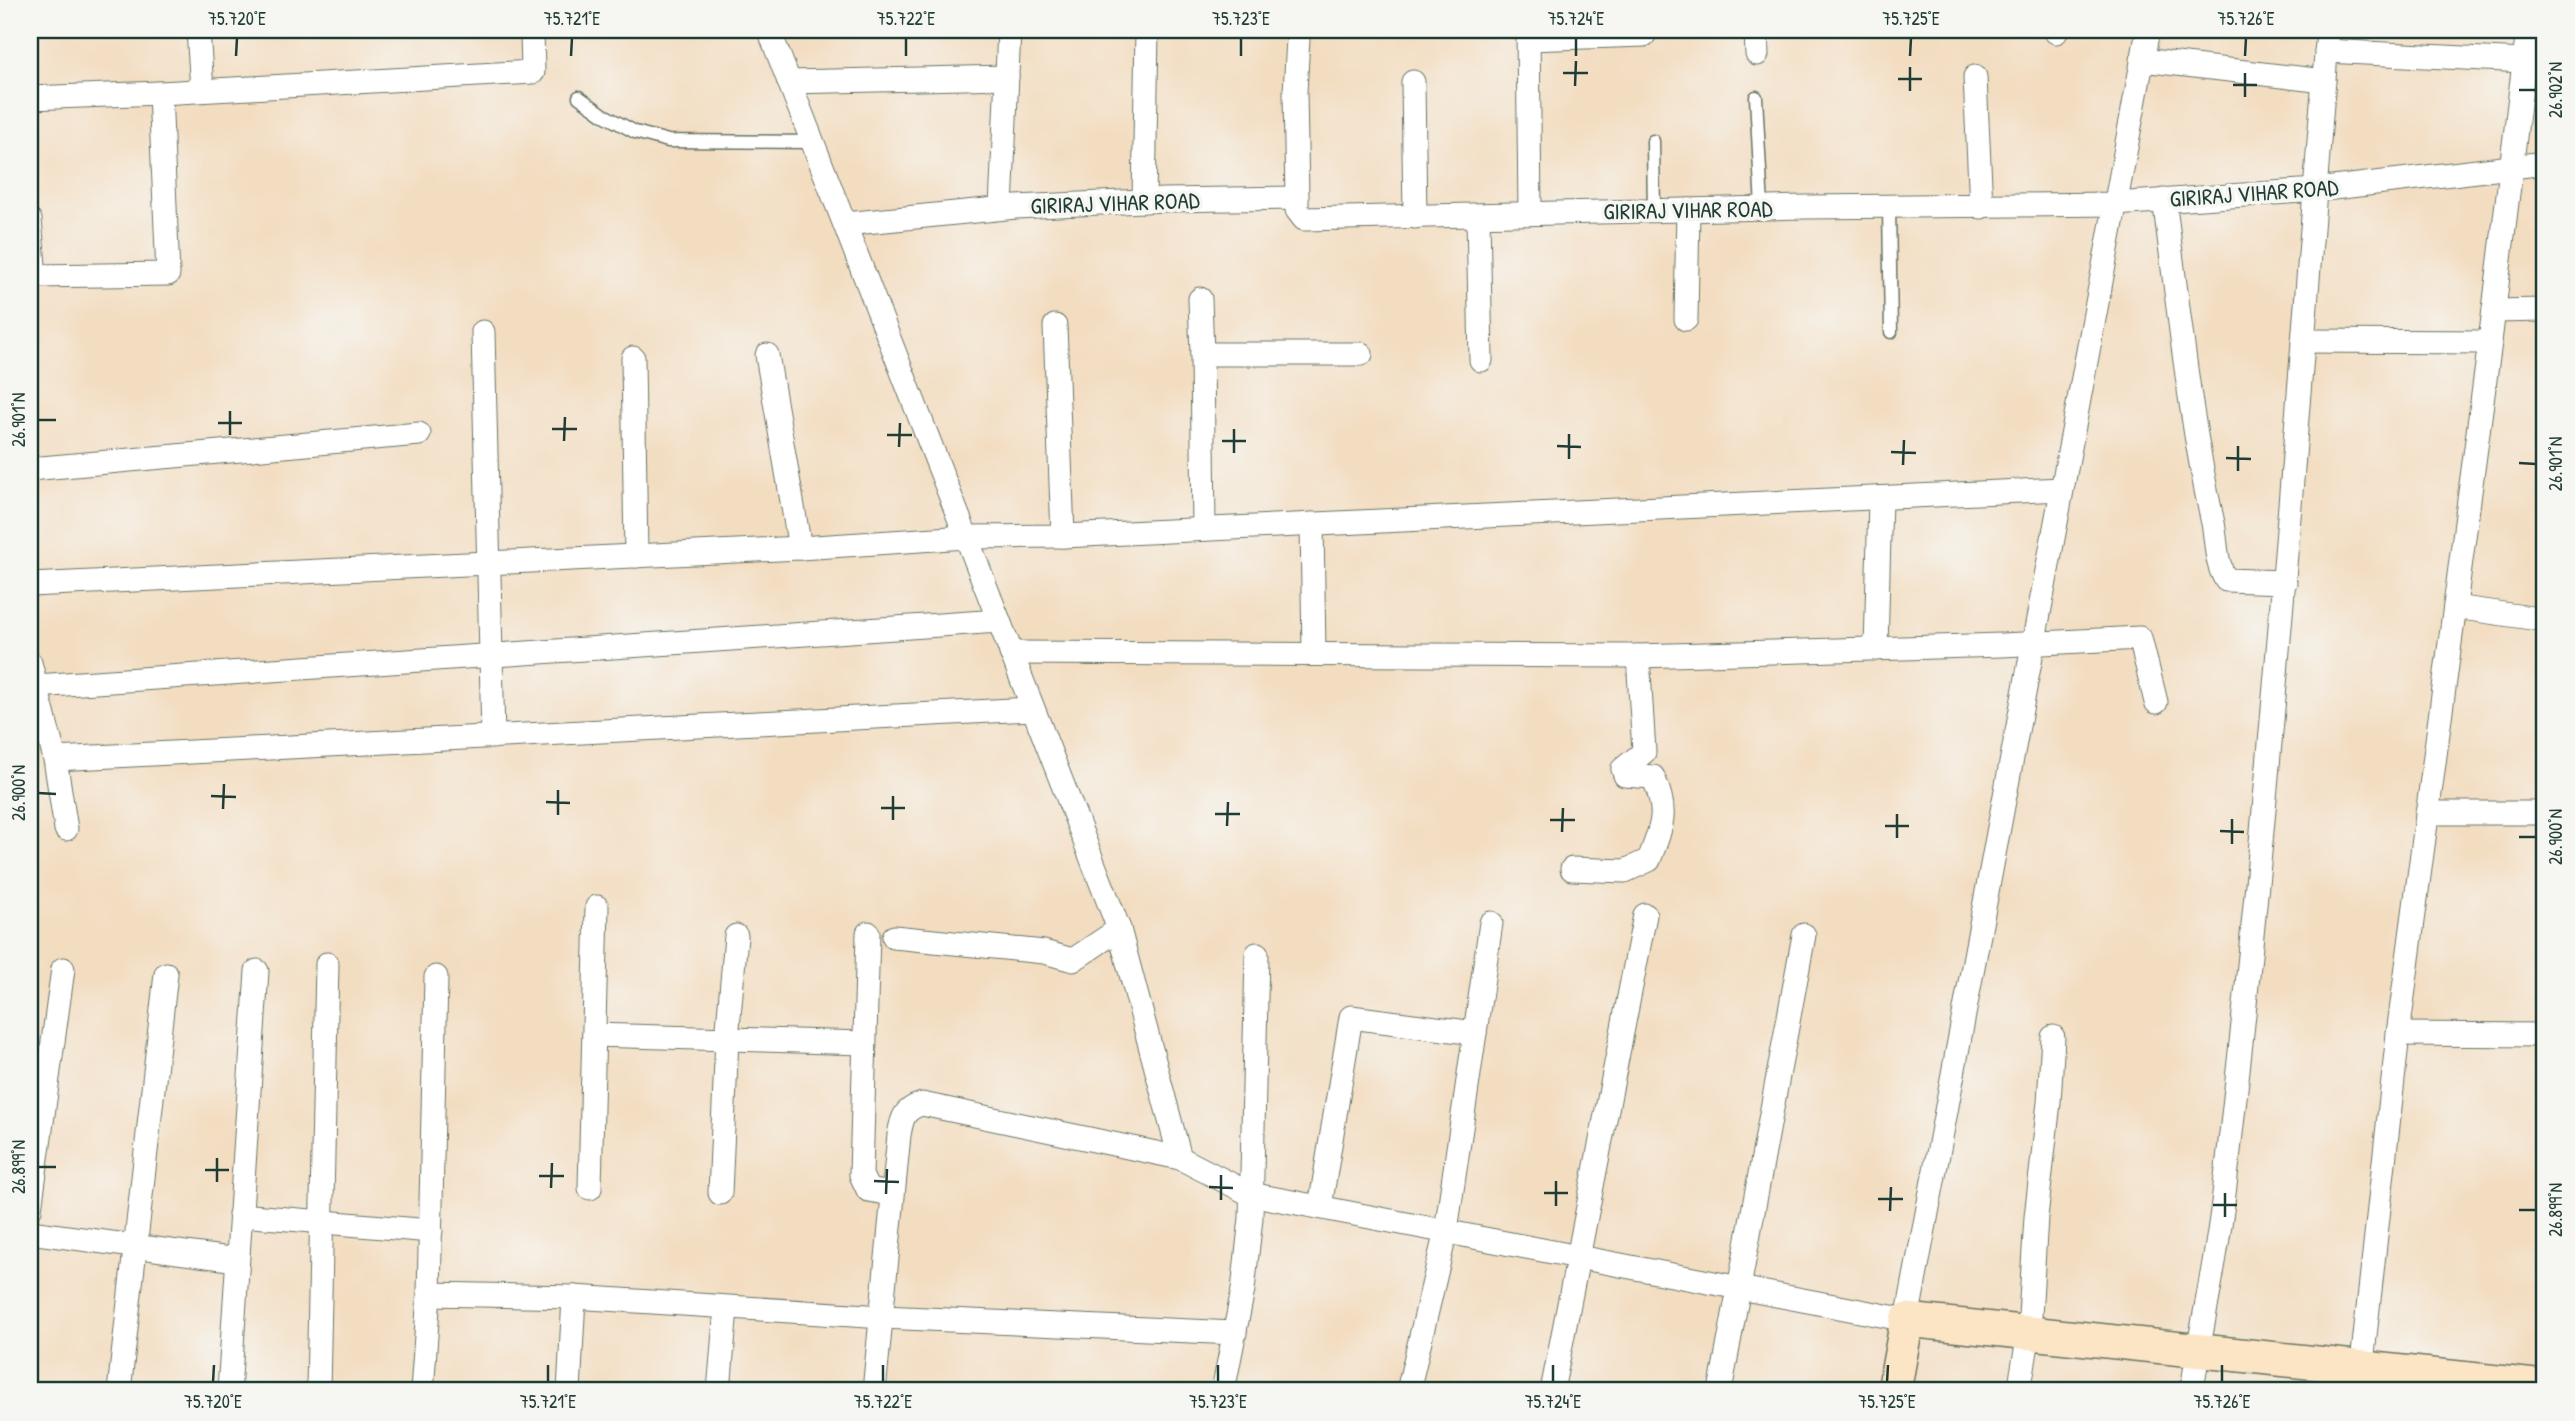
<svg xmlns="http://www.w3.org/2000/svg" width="2575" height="1421" font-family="'Patrick Hand',sans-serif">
	<rect width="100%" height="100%" fill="#f6f6f2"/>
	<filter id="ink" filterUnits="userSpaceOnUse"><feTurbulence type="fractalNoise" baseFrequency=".0143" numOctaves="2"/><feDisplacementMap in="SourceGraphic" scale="14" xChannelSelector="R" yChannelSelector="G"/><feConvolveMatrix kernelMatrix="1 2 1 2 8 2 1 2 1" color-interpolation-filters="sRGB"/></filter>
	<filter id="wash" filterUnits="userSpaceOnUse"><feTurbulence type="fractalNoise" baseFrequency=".00686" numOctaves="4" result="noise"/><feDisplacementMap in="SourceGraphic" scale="28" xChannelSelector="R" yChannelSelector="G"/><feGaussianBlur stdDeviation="1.57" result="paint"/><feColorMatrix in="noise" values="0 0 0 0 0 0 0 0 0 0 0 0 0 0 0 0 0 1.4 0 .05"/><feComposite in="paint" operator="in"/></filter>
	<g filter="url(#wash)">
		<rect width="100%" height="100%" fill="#f3ddc1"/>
	</g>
	<g filter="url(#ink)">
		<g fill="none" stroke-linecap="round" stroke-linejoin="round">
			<!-- lane casing -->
			<g stroke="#697565" stroke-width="15">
				<g id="lane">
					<path d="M579,97l25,18 31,17 33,9 144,1"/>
					<path d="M1756,97l6,111"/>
					<path d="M1653,141l1,70"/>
					<path d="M1889,206l2,126"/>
				</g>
			</g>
			<!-- street casing -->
			<g stroke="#697565" stroke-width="25">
				<g id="street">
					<path d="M198,30l4,60"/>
					<path d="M769,30l350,899"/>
					<path d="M1528,30l2,183"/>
					<path d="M1756,30l1,24"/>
					<path d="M2055,30l1,2"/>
					<path d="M1528,39l116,-4"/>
					<path d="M2326,51l198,10"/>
					<path d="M2142,60l182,21"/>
					<path d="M1975,77l6,130"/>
					<path d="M789,82l218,-5"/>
					<path d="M1413,82l2,135"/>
					<path d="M30,98l130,-5 373,-21 -1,-42"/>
					<path d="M1297,198l-2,-106 3,-53"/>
					<path d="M2164,200c15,108 25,217 49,323 4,20 2,39 13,57l59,2"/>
					<path d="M1144,201l3,-171"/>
					<path d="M1001,208l8,-178"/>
					<path d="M1478,216l3,144"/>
					<path d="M30,220l5,56 133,-2 -8,-181"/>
					<path d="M845,224l171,-17 148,-7 133,-2v12l7,9 502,-12 309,-3 201,-14 229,-27"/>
					<path d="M1200,299l2,55"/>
					<path d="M2494,311l51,-1"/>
					<path d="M1686,319l2,-109"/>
					<path d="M1055,326l8,210"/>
					<path d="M483,332l10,405"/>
					<path d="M2303,341l187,1"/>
					<path d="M767,355l33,193"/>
					<path d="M633,358l3,198"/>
					<path d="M30,469l389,-35"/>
					<path d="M1312,524l2,130"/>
					<path d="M1204,529l-2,-175h159"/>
					<path d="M30,585l770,-37 166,-11 97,-1 999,-47"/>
					<path d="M2455,607l90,13"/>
					<path d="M1876,649l4,-151"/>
					<path d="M1011,653l627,3 364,-11 138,-7 16,64"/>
					<path d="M30,663l25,96 11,70"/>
					<path d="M36,686l963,-65"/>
					<path d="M55,759l978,-50"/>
					<path d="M2427,813h118"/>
					<path d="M1572,869l53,2 24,-11c13,-34 20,-48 4,-83l-28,-2 -2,-6 21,-17 -6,-96"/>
					<path d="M868,933l-7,242 7,15 24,4"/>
					<path d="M894,937l150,15 29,8 46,-31 61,229"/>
					<path d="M2398,1034l147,1"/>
					<path d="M594,1035l270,8"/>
					<path d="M590,1188l7,-281"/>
					<path d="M720,1193l7,-154 9,-103"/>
					<path d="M1320,1207l31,-190 124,16"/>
					<path d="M30,1209l33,-240"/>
					<path d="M240,1215l191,16"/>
					<path d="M30,1232l207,28"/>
					<path d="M429,1294l145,3 309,20 352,16"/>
					<path d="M119,1391l47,-417"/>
					<path d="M229,1391l28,-420"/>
					<path d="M318,1391l9,-427"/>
					<path d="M422,1391l7,-97 7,-317"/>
					<path d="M569,1391l5,-94"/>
					<path d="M719,1391l7,-83"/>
					<path d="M874,1391l25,-256c3,-17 5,-26 23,-31l258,54 70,36 657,126 241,-1290"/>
					<path d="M1223,1391l20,-101 8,-72 6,-264"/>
					<path d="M1408,1391l38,-160 45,-308"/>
					<path d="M1552,1391l93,-476"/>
					<path d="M1720,1391l84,-456"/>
					<path d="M2019,1391l10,-58 7,-116 13,-115 4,-65"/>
					<path d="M2192,1391c9,-66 25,-131 32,-197 46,-387 72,-776 104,-1164"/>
					<path d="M2359,1391l39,-357 92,-692 38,-312"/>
				</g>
			</g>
			<!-- secondary casing -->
			<g stroke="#697565" stroke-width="36">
				<path id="secondary" d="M1894,1391l13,-71 638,67"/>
			</g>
			<!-- lane -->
			<use href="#lane" stroke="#fff" stroke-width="12"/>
			<!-- street -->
			<use href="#street" stroke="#fff" stroke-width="23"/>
			<!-- secondary -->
			<use href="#secondary" stroke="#fce5c4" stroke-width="33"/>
		</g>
	</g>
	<!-- ticks -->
	<path fill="none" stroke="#1f3d34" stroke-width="2.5" d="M236,56l1,-18M571,56l1,-18M906,56v-18M1241,56v-18M1576,56v-18M1910,56l1,-18M2245,56l1,-18M1563,73h25M1898,79h24M2233,85h24M1575,86l1,-25M2519,90h17M1910,91v-24M2245,97v-24M38,420h18M218,423h24M552,429h25M230,435v-24M887,435h25M564,441l1,-24M1222,441h24M1557,446l24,1M899,447l1,-24M1891,452l25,1M1234,453v-24M2226,458l25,1M1569,459v-25M2519,463l17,1M1903,465l1,-25M2238,471v-25M38,793l18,1M211,796l25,1M546,802l24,1M881,808h24M223,809l1,-25M1215,814h25M558,815v-25M893,820v-24M1550,820h25M1227,826l1,-24M1885,826h24M2220,831l24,1M1562,832l1,-24M2519,837h17M1897,838v-24M2232,844v-25M38,1167h18M205,1170h24M539,1176h25M874,1181l25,1M217,1182v-24M1209,1187l24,1M551,1188l1,-25M1544,1193h24M886,1194l1,-25M1878,1199h25M1221,1200v-25M2213,1205h24M1556,1206v-25M2519,1210h17M1890,1211l1,-24M2225,1217v-24M213,1382l1,-17M548,1382v-17M883,1382v-17M1218,1382v-17M1553,1382v-17M1887,1382l1,-17M2222,1382v-17"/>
	<g text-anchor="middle" stroke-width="7" stroke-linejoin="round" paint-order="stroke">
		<!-- street labels -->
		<g font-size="23" fill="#1f3d34" stroke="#f6f6f2">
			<text transform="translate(2254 193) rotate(-4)" y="8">GIRIRAJ VIHAR ROAD</text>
			<text transform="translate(1115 203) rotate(-2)" y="8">GIRIRAJ VIHAR ROAD</text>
			<text transform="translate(1688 210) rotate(-1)" y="8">GIRIRAJ VIHAR ROAD</text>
		</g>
	</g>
	<!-- margin -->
	<rect width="2575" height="1421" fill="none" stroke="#f6f6f2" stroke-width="77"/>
	<rect x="38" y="38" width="2498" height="1344" fill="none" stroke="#1f3d34" stroke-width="2.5"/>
	<g font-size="18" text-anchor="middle" fill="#1f3d34">
		<text x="237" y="25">75.720°E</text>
		<text x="572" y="25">75.721°E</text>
		<text x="906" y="25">75.722°E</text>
		<text x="1241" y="25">75.723°E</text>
		<text x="1576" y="25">75.724°E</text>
		<text x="1911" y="25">75.725°E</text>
		<text x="2246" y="25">75.726°E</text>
		<text transform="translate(2556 90) rotate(-90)" y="6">26.902°N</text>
		<text transform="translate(19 420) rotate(-90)" y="6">26.901°N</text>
		<text transform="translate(2556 464) rotate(-90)" y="6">26.901°N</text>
		<text transform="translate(19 793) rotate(-90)" y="6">26.900°N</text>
		<text transform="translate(2556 837) rotate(-90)" y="6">26.900°N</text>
		<text transform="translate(19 1167) rotate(-90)" y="6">26.899°N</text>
		<text transform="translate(2556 1210) rotate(-90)" y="6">26.899°N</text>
		<text x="213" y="1408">75.720°E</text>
		<text x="548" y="1408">75.721°E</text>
		<text x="883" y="1408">75.722°E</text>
		<text x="1218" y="1408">75.723°E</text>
		<text x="1553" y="1408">75.724°E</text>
		<text x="1887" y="1408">75.725°E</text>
		<text x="2222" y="1408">75.726°E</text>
	</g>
</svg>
